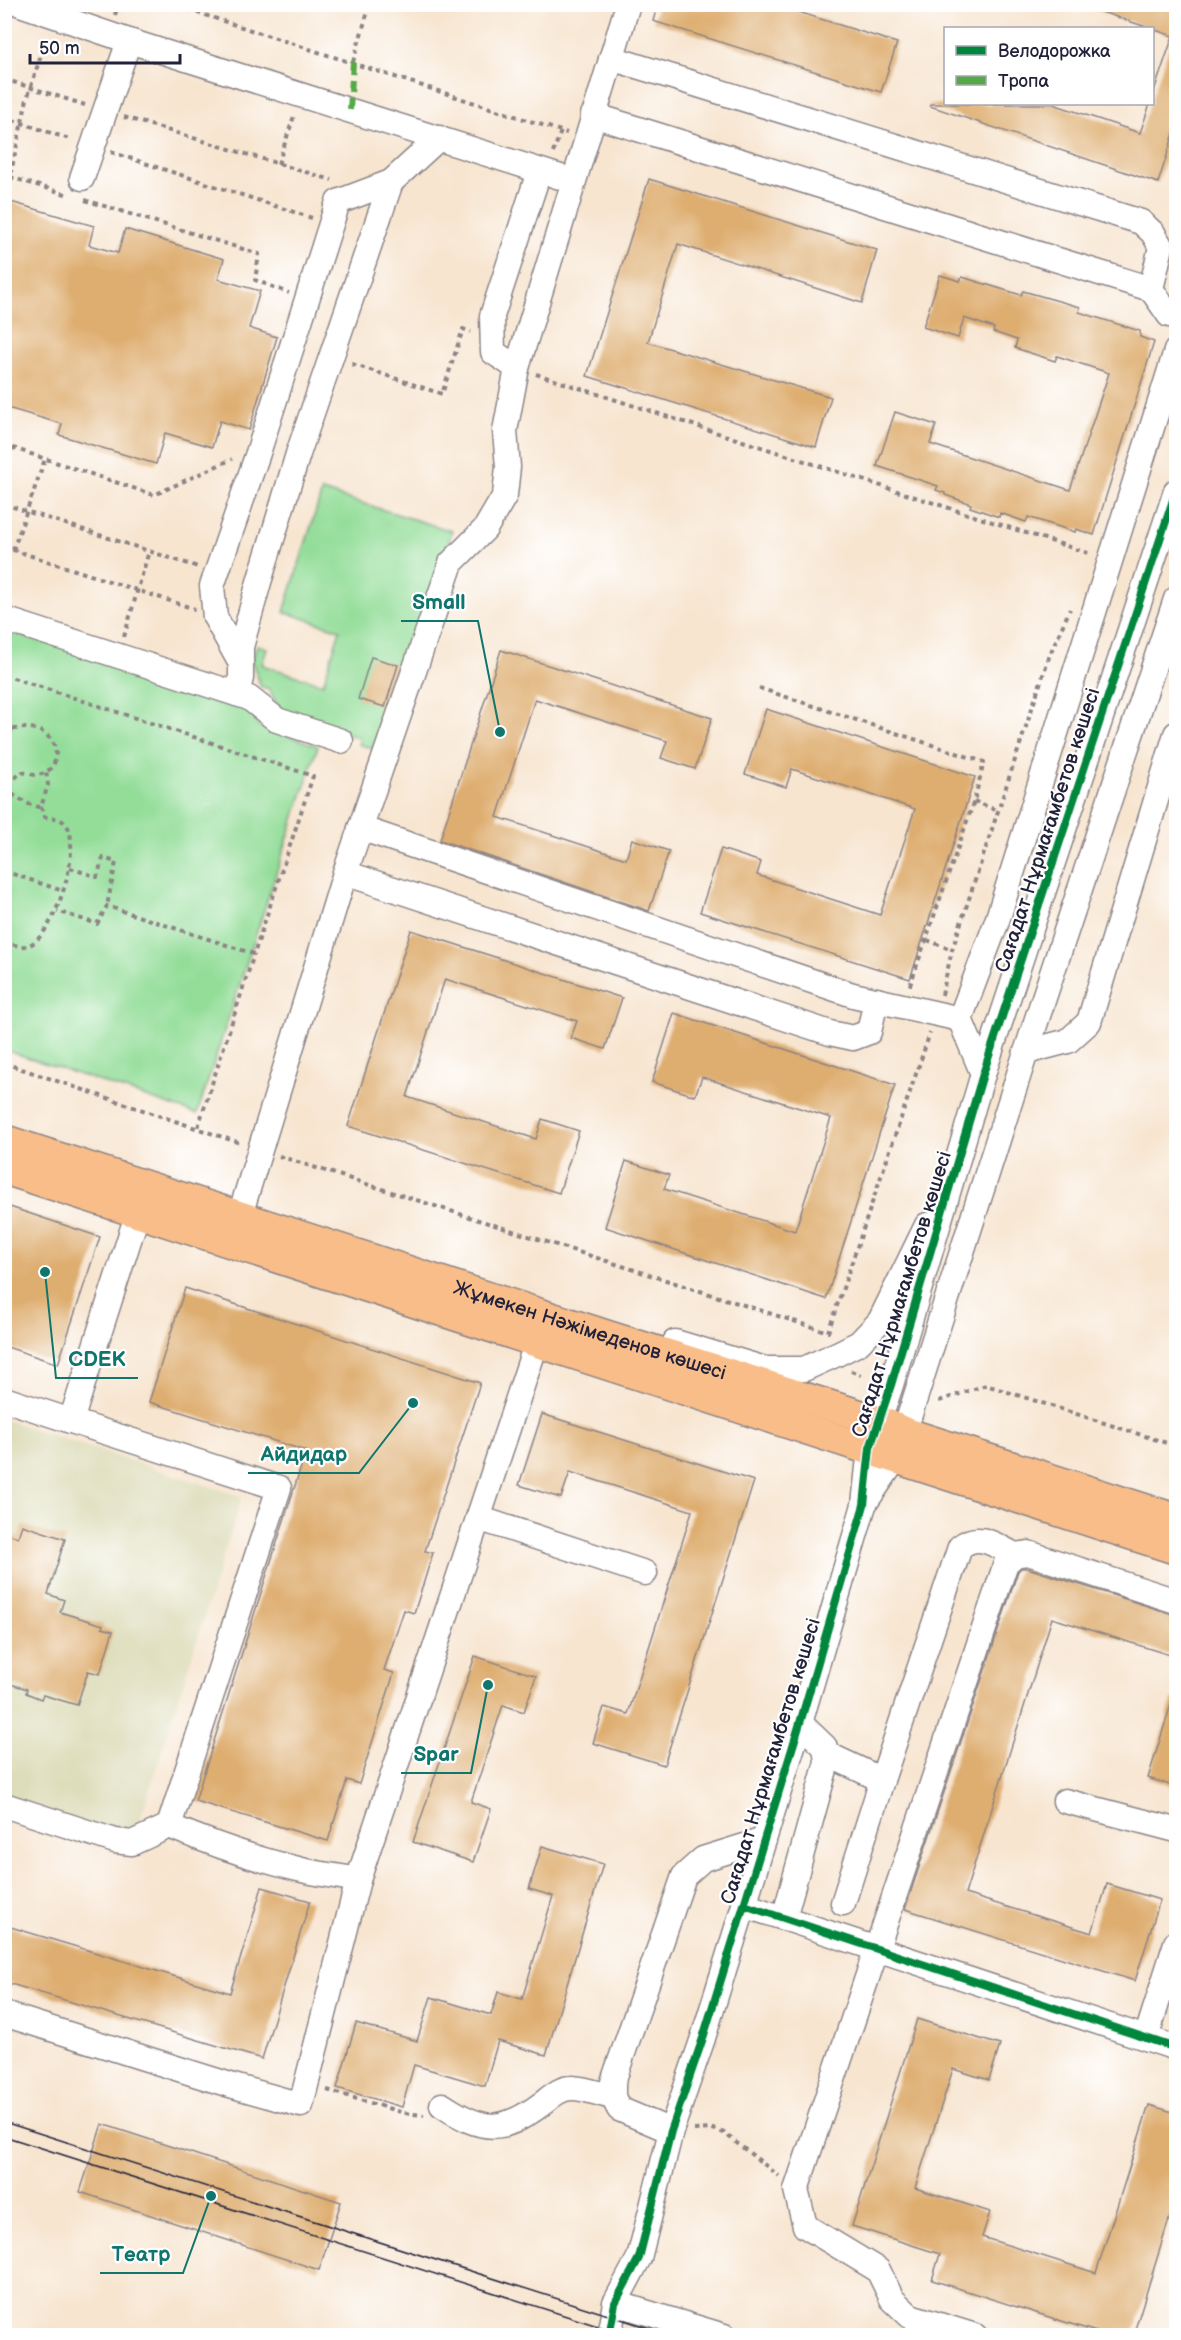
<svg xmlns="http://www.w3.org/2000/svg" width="1181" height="2340" font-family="'Balsamiq Sans',sans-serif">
	<rect width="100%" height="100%" fill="#fff"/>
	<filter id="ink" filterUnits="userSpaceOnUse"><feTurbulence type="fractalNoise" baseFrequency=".0167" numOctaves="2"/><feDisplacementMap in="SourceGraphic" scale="12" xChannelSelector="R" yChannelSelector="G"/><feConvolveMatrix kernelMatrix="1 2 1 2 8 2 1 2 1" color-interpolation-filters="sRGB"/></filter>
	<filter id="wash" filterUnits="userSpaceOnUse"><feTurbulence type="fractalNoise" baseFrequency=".008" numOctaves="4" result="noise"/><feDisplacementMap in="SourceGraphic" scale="24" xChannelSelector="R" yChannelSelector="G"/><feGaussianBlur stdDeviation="1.35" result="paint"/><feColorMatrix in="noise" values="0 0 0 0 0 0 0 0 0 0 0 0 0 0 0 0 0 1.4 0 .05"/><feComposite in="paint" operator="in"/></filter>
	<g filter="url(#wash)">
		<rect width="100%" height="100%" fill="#f7e5d0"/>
		<!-- built -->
		<path fill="#deddbb" d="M5,1420l237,77 -108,342 -129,-43z"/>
		<!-- green -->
		<g fill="#93dd98" stroke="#5a806a" stroke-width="1.5">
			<path d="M322,491l130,40 -31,99 -10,6 6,10 -33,106 -26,-8 2,-6 -78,-25 -14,-25 -7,-1 -9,-26 5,-16 10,3 -5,17 61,19 17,-54 -56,-18z"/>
			<path d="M5,622l245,83 7,20 61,21 -121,368 -192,-64z"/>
		</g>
		<g id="blocks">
			<!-- building -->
			<g fill="#dead70">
				<path d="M658,4h115l124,39 -16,49 -228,-71z"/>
				<path d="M1088,4h88v123l-18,56 -228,-77v-2h123l87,29 10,-29h2v-7l21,-61 -86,-29z"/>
				<path d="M649,179l228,71 -15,53 -184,-59 -30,98 183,55 -15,50 -229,-71z"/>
				<path d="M4,200l90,26 -5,19 29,8 7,-24 99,30 -6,20 42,12 -11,37 28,9 -28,93 -29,-9 -8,26 -47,-14 -9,31 -97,-29 3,-11 -58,-17z"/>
				<path d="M940,275l20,6 2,-4 59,18 2,-4 57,16 -1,5 61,19v6l14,5 -60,193 -18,-6 -1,3 -47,-15 -2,5 -26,-9 -1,4 -29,-10 1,-3 -26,-9v-2l-9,-3 2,-4 -61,-20 18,-54 41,13 -6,19 140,46 39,-117 -52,-17 -2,5 -40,-13 2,-8 -24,-8 1,-4 -30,-10 -6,20 -35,-11z"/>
				<path d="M501,650l211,68 -17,51 -34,-11 6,-17 -132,-42 -38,118 129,42 6,-20 37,12 -20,60 -209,-71z"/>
				<path d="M371,657l27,8 -13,42 -27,-8z"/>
				<path d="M766,709l209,68 -65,202 -210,-67 21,-63 40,13 -4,13 123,40 35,-106 -123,-40 -6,18 -41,-13z"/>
				<path d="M411,930l211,68 -17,51 -34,-11 6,-17 -132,-42 -38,118 129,42 6,-20 37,12 -20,62 -211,-67z"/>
				<path d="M674,1013l221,72 -69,214 -221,-72 21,-66 43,14 -5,14 131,42 36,-113 -129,-41 -7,19 -43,-14z"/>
				<path d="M4,1205l96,32 -42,127 -54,-18z"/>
				<path d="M185,1288l295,95 -55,168 8,2 -19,60 -10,-3 -20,60 10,3 -35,111 -12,-4 -19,61 -133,-40 111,-350 -157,-49z"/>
				<path d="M542,1414l212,67 -90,284 -71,-22 11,-36 24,7 64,-203 -122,-39 -9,26 -42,-13z"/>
				<path d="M22,1525l43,14 -17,55 16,6 -4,12 43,13 -1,3 11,3 -13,43 -12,-3 -11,34 -34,-10 -2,4 -15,-6 1,-4 -23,-7v-39l7,-20 -7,-2v-88l14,4z"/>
				<path d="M1021,1568h6l149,47v42l-124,-39 -87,276 127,39 15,-49 53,16 -25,81 -230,-72 113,-338z"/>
				<path d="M475,1656l61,20 -12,36 -21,-7 -32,97 20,7 -18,53 -60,-20z"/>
				<path d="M1173,1698l3,1v88l-28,-9z"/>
				<path d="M542,1846l61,18 -57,191 -48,-14 -13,45 -71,-21 -12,42 -65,-19 19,-65 61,18 14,-44 60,18 7,-23 24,7 31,-103 -24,-7z"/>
				<path d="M262,1887l48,14 -48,158 -258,-77v-57l226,68z"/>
				<path d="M917,2019l83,26 -11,35 -36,-11 -38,119 75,24 -8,25 114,36 53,-168 27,8v84l-43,139h-24l-177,-56 8,-26 -88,-28z"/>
				<path d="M102,2124l239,78 -22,68 -239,-78z"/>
			</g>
		</g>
	</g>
	<g filter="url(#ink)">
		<use href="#blocks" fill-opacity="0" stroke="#8c8486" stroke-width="1.5"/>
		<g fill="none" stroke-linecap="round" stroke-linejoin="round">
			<!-- minor casing -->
			<g stroke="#8c8486" stroke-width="27">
				<g id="minor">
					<path d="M20,4l109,37 444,140"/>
					<path d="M611,58l530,164 12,11 8,14 -10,42 18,26h7"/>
					<path d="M593,115l558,174"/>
					<path d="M82,178l47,-137"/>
					<path d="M517,368l-24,-16 -1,-36 47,-144"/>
					<path d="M4,619l245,79 28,22 64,21"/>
					<path d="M240,662l-25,-45 -3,-31 46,-133 80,-251 53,-20"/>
					<path d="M237,694l4,-16v-31l18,-65 39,-128 93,-272 48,-44"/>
					<path d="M360,828l493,167 107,24"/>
					<path d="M345,873l485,160 23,5 16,-6 7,-32"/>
					<path d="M1026,1052l42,-11 21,-19 87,-288"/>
					<path d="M983,1074l-23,-55 37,-98 179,-570"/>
					<path d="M240,1215l105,-342 106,-310 34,-34 20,-34 3,-28 -3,-36 12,-63 111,-364"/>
					<path d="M675,1342l90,27h39l33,-15 22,-11 21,-22 47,-96"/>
					<path d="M4,1399l67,22 67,-209"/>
					<path d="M865,1503l31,-45 130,-406 150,-453"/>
					<path d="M478,1518l167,55"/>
					<path d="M827,1754l55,26 78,-233c19,-16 36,-1 55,8"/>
					<path d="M1065,1801l111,29"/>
					<path d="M4,1805l111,36 17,2 37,-17 110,-338 -208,-67"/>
					<path d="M169,1826c41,17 85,33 129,43 19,5 40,7 60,11"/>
					<path d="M843,1903l39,-123"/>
					<path d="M744,1905l432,143"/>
					<path d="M784,1918l43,-156 -2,-15 -25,-24"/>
					<path d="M4,2014l226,71 71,20 57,-225 179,-539"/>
					<path d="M1146,2038l30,-95"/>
					<path d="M442,2105c42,28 61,28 101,-2 9,-7 17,-15 29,-15 12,0 28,6 41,9"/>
					<path d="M671,2131l-52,-22 -6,-12v-15l71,-206 19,-17 61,-19"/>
					<path d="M615,2303l109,33"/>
					<path d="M609,2336l6,-33 24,-45 32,-127 32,-93 97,-315 64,-218 6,-57 21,-63 92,-311 193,-583"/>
					<path d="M975,2336l-65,-20 -18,-17 -14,-29 -73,-44 -9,-36 210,-627 9,-8 13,-2 148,48"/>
				</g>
			</g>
			<!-- major casing -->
			<g stroke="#8c8486" stroke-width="33">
				<g id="major">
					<path id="s1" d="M4,1140l607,197 268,84 24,11 273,87"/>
					<path d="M4,1169l1172,380"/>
				</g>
			</g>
			<!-- path -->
			<g stroke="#8c8486" stroke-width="4" stroke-dasharray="4.5 4.5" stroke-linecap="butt">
				<path d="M171,4l396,129"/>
				<path d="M115,15l3,-11"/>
				<path d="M353,62l17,-58"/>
				<path d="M4,79l81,26"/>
				<path d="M4,117l68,23"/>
				<path d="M124,117l208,63"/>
				<path d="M111,152l201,66"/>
				<path d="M553,153l8,-22"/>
				<path d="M278,164l16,-48"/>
				<path d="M4,175l6,2 17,-78 20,-63"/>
				<path d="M10,177l59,18"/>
				<path d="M85,200l174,54 -4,26 34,13"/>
				<path d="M352,364l90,30 21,-65 8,3"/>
				<path d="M536,374l555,180"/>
				<path d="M4,445l150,50 78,-36"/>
				<path d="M4,504l194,63"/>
				<path d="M4,547l191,62"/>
				<path d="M13,550l32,-91"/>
				<path d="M124,637l25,-86"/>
				<path d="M4,675l309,101 -59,178 -147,-48 -10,18 -40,-13"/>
				<path d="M759,688l225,74 -10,39 -65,187"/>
				<path d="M4,731c11,-2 24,-5 34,-1 23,9 25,41 -1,45 -5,0 -10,-2 -15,-3l-18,15"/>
				<path d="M4,790c13,6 24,17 37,17l7,-22 -2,-14"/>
				<path d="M974,801l24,10"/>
				<path d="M70,868l27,9 6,-19 13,4 -9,44"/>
				<path d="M4,871l59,20"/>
				<path d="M927,940l25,10"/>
				<path d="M4,943c7,1 17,4 23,3 28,-8 56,-100 39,-122 -5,-6 -13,-6 -21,-7l-4,-10"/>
				<path d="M942,995l10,-45 98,-296 20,-45"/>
				<path d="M4,1063l236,80"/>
				<path d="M198,1127l56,-173"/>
				<path d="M279,1156l549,176 102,-299"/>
				<path d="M851,1371l10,4"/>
				<path d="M939,1401l47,-16 190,61"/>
				<path d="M327,2090l77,23 20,2"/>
				<path d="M694,2130l19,-1 11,4 55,43"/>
			</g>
			<!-- minor -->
			<use href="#minor" stroke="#fff" stroke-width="24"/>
			<!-- major -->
			<use href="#major" stroke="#f8bd89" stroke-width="30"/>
			<!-- tram -->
			<g stroke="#22223b" stroke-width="1.5">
				<path d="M4,2122l670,214"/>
				<path d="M4,2136l625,200"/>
			</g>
			<!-- quiet -->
			<path stroke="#53aa46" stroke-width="6" stroke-dasharray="12 6" stroke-linecap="butt" d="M350,110l3,-48"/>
			<!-- cycleway casing -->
			<g stroke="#fff" stroke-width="11">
				<g id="cycleway">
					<path d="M744,1905l432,143"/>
					<path d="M609,2336l6,-33 24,-45 32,-127 32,-93 97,-315 64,-218 6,-57 21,-63 92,-311 193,-583"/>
				</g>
			</g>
			<!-- cycleway -->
			<use href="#cycleway" stroke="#00873e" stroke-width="8"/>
		</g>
	</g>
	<g text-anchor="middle" stroke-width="4.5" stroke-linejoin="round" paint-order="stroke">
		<!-- street labels -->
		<g font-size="20" fill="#22223b" stroke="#fff">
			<text transform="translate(1047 830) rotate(-72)" y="7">Сағадат Нұрмағамбетов көшесі</text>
			<text transform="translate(901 1294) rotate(-73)" y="7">Сағадат Нұрмағамбетов көшесі</text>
			<text dy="7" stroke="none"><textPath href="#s1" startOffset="616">Жұмекен Нәжімеденов көшесі</textPath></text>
			<text transform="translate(770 1761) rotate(-73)" y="7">Сағадат Нұрмағамбетов көшесі</text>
		</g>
	</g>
	<!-- callouts -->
	<path fill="none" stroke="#0f766e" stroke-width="2" d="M500 732L478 621H401M45 1272L56 1378H138M413 1403L359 1473H248M488 1685L471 1773H401M211 2196L183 2273H100"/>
	<g fill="#0f766e" stroke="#fff" stroke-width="2">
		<circle cx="500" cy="732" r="6"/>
		<circle cx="45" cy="1272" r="6"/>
		<circle cx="413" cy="1403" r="6"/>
		<circle cx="488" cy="1685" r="6"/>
		<circle cx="211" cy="2196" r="6"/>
	</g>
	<g font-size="21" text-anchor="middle" font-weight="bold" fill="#0f766e" stroke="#fff" stroke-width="4.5" stroke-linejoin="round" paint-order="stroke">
		<text x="439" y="609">Small</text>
		<text x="97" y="1366">CDEK</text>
		<text x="304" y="1461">Айдидар</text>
		<text x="436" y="1761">Spar</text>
		<text x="141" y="2261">Театр</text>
	</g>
	<!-- margin -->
	<rect width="1181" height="2340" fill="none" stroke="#fff" stroke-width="24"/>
	<!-- legend -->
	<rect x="944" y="27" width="210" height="78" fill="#ffffff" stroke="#a7a7b1" stroke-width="1.5"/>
	<rect x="956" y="46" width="30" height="9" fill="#00873e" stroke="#a7a7b1" stroke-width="1.5"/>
	<text x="998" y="57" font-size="18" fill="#22223b">Велодорожка</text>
	<rect x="956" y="76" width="30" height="9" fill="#53aa46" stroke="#a7a7b1" stroke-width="1.5"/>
	<text x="998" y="87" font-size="18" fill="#22223b">Тропа</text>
	<!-- scale -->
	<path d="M30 54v9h150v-9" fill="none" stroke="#22223b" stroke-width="3"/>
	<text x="39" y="54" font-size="18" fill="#22223b" stroke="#ffffff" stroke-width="4.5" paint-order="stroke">50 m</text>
</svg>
